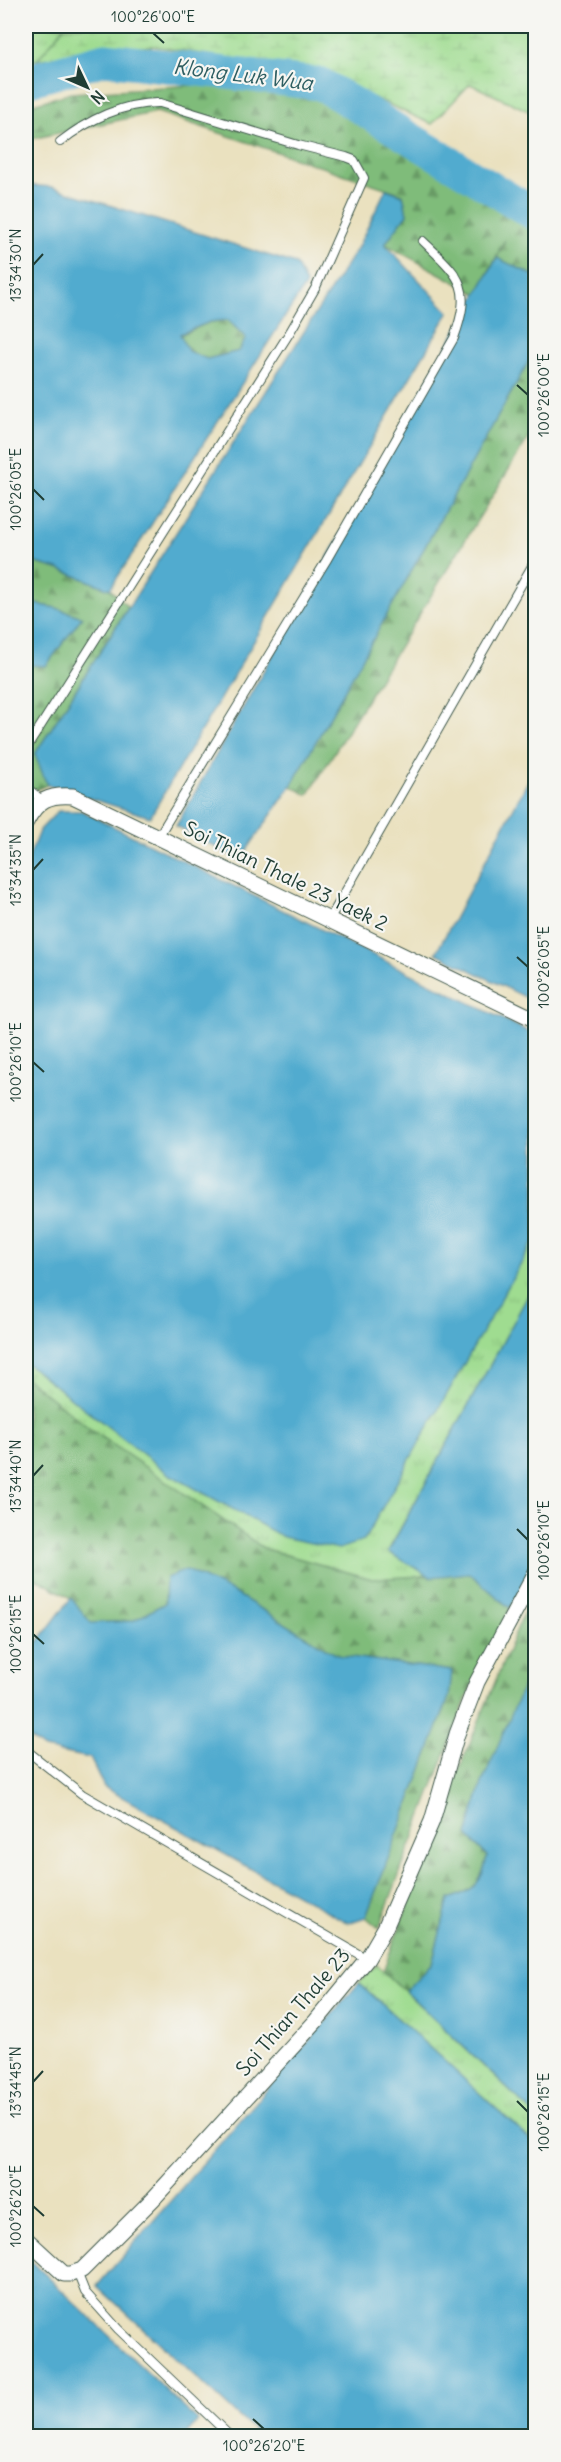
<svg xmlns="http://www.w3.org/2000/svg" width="561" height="2462" font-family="Delius,sans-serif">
	<defs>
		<pattern id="grass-tufts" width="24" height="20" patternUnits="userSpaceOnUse" patternTransform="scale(1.5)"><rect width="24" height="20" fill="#9fdc90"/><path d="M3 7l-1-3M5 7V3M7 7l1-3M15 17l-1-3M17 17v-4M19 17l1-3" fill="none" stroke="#88be7d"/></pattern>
		<pattern id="forest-firs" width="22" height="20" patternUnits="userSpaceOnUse" patternTransform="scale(1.5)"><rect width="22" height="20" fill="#7fbc7a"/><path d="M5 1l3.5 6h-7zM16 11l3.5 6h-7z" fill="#679a65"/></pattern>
		<pattern id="wetland-marsh" width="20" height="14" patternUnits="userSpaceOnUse" patternTransform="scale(1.5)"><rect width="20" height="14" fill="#9fdc90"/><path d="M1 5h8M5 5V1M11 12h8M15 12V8" fill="none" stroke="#88be7d"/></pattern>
	</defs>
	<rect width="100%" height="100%" fill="#f6f6f2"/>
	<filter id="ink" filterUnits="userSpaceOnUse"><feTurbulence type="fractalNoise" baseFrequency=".0167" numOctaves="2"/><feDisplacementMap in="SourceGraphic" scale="12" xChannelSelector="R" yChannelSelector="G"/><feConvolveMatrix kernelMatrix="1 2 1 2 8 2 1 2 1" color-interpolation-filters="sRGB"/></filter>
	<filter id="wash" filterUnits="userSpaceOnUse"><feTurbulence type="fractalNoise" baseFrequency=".008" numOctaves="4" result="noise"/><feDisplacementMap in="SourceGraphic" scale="24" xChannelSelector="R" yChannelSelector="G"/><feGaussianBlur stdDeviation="1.35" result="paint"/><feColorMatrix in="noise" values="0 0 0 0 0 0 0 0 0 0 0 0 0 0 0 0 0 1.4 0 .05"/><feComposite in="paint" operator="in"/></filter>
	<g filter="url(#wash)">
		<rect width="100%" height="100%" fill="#eae1bf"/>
		<!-- grass -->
		<g fill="url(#grass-tufts)" stroke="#5f8c62" stroke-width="1.5">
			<path d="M26,26h39l-28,34 -11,-1z"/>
			<path d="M535,1239v44l-147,268 43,26 -59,2 -107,-30 -171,-117 -68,-54v-15l143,111 195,66z"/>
			<path d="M377,1965l158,150v29l-176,-161z"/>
		</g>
		<!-- forest -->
		<g fill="url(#forest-firs)" stroke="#4f7c57" stroke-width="1.5">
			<path d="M227,83l96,14 194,119 15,-31 3,2v89l-38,-18 8,-18 -28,54 -92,-50 22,-30 -4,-20 -246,-82 -131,28v-34l45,-13z"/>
			<path d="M228,320l18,18 -7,13 -32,8 -19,-8 -8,-16 30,-13z"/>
			<path d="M535,350v77l-227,368 -17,-9z"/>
			<path d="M26,560l32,9 52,20 18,18 -93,147 12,31 -21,9v-129l20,1 36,-49 -26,-9 -30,-6z"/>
			<path d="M26,1378l68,54 171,117 107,30 97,-6 41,35 -42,86 -89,234 -13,-11 83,-220 3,-26 -115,-16 -104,-63 -47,-22 -20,8v25l-33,18 -43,2 -19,-25 -45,-25z"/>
			<path d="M524,1612l11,4v54l-4,-1 -49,114 -15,52 20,21c-5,27 -12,34 -38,43l-17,64 -27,28 -22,-20 72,-192z"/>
		</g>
		<!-- wetland -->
		<path fill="url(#wetland-marsh)" stroke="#5f8c62" stroke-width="1.5" d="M65,26h470v88l-65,-30 -38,40 -113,-51 -166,-27 -78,7 -38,7z"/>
		<!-- water -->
		<g fill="#51abcf" stroke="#387482" stroke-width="1.5" fill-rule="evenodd">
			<path d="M26,185l26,2 244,77 10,20 -196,305 -52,-20 -32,-9zM228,320l18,18 -7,13 -32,8 -19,-8 -8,-17 30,-12z"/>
			<path d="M386,189l17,6 4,19 -22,30 64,68 -299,505 -103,-32 -12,-31 323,-507z"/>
			<path d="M497,258l38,18v74l-244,436 -51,74 -64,-34z"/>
			<path d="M26,602l30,6 26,9 -36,49 -20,-1z"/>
			<path d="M535,768l1,234h-1l-99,-49z"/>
			<path d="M58,811h24l453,224v204l-171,301 -25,9 -56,-12 -114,-63 -143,-111v-498l13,-34z"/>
			<path d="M535,1283v279l-25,46 -41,-35 -38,4 -43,-25z"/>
			<path d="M186,1570l47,22 104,63 115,16 -3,26 -83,220 -18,6 -244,-136 -14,-29 -46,-9 -18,-13v-83l2,2 43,-57 20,25 42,-2 32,-18 1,-25z"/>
			<path d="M531,1668l5,2 -1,445 -130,-124 27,-28 17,-64c26,-8 33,-16 38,-43l-20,-21 15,-52z"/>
			<path d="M359,1983l176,161v292h-275l-163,-150z"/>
			<path d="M26,2256l172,165 -14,15h-158z"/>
		</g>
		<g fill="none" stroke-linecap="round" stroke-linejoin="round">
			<!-- river -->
			<path stroke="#51abcf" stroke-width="33" d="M26,81l79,-22 216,25 215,131"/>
		</g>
	</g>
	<g filter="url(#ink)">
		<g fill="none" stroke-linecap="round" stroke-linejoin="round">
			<!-- lane casing -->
			<g stroke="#3d5649" stroke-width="10">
				<g id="lane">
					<path d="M26,749l264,-417 26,-45 48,-109 -10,-18 -8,-3 -48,-12 -138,-42c-36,-1 -72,17 -100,39"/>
					<path d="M26,787l17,14"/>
					<path d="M158,837l168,-276 128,-223c19,-53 6,-61 -31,-97"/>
					<path d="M329,920l207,-361"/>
					<path d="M26,1750l56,44 285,165"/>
					<path d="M77,2272l8,20 33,37 112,107"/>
				</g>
			</g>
			<!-- street casing -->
			<g stroke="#3d5649" stroke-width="17">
				<g id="street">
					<path d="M26,822c11,-22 23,-28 47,-26l463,224"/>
					<path d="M26,2239l38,35h7l11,-4 71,-71 163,-178 51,-62 18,-31 47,-107 25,-87 20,-52 59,-110"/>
				</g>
			</g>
			<!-- lane -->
			<use href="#lane" stroke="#fff" stroke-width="8"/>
			<!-- street -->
			<use href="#street" stroke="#fff" stroke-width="15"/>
		</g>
	</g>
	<!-- ticks -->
	<path fill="none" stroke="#1f3d34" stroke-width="2" d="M153,33l11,10M33,265l10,-11M517,385l11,10M33,489l11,11M33,870l10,-11M517,957l11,10M33,1062l11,10M33,1476l10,-11M517,1529l11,11M33,1634l11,10M33,2082l10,-11M517,2101l11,11M33,2206l11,10M253,2419l11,10"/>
	<g text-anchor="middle" stroke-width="4.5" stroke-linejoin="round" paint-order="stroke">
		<!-- street labels -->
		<g font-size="20" fill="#1f3d34" stroke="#f6f6f2">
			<text transform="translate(286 876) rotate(26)" y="7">Soi Thian Thale 23 Yaek 2</text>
			<text transform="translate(293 2012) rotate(-49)" y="7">Soi Thian Thale 23</text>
		</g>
		<!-- water labels -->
		<g font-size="21" font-style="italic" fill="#2e5e62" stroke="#f6f6f2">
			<text transform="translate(243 75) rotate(7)" y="7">Klong Luk Wua</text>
		</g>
	</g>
	<!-- margin -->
	<rect width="561" height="2462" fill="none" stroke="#f6f6f2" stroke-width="66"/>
	<!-- north arrow -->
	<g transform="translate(87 87) rotate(134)" stroke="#f6f6f2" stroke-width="4.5" paint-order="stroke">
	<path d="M0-4.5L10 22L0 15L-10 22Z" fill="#1f3d34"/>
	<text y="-9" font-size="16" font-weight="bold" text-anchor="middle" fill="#1f3d34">N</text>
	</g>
	<rect x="33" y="33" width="495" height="2396" fill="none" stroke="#1f3d34" stroke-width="2"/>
	<g font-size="15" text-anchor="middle" fill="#1f3d34">
		<text x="153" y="22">100°26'00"E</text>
		<text transform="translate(16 265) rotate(-90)" y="5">13°34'30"N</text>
		<text transform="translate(544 395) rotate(-90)" y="5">100°26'00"E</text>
		<text transform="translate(16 489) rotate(-90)" y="5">100°26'05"E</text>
		<text transform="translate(16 870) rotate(-90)" y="5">13°34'35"N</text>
		<text transform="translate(544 967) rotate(-90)" y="5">100°26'05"E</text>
		<text transform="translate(16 1062) rotate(-90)" y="5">100°26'10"E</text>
		<text transform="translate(16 1476) rotate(-90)" y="5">13°34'40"N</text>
		<text transform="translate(544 1540) rotate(-90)" y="5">100°26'10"E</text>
		<text transform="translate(16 1634) rotate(-90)" y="5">100°26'15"E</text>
		<text transform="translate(16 2082) rotate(-90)" y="5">13°34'45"N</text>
		<text transform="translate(544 2112) rotate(-90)" y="5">100°26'15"E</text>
		<text transform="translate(16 2206) rotate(-90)" y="5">100°26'20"E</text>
		<text x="264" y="2451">100°26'20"E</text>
	</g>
</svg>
